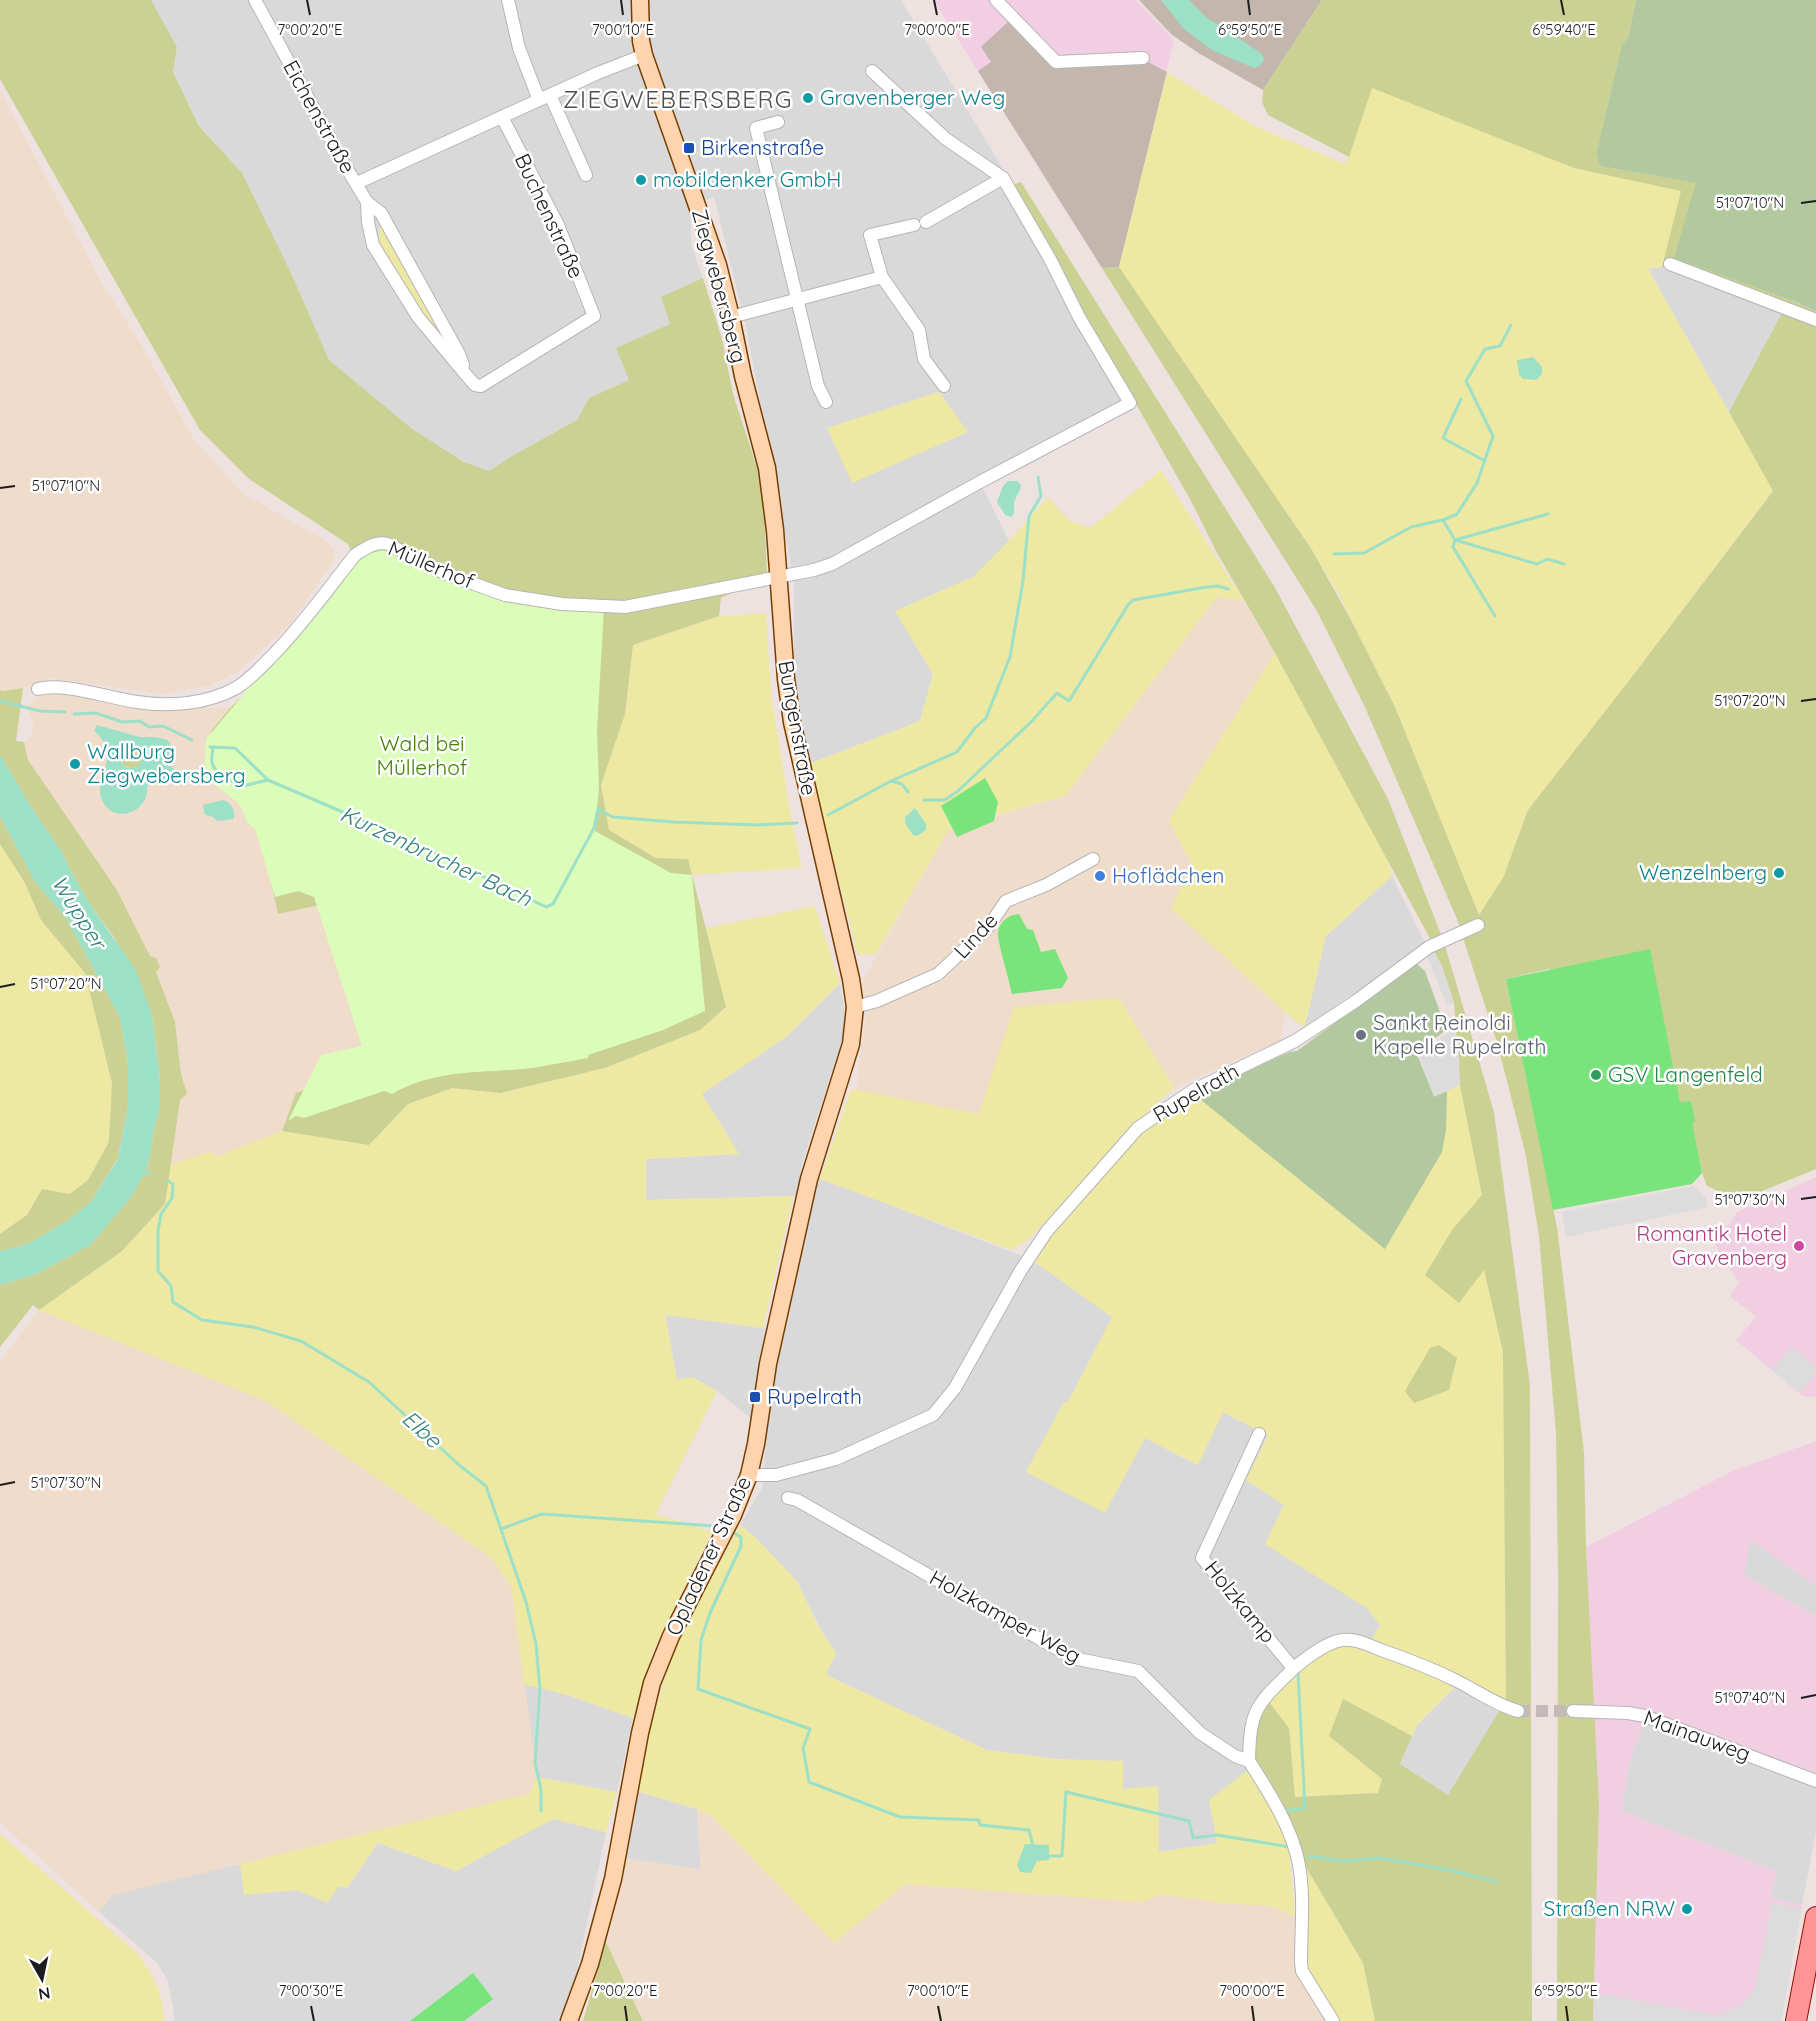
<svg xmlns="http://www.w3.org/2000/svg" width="1816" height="2021" font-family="Quicksand,sans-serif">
	<rect width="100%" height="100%" fill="#eee2e1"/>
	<!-- residential -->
	<g fill="#dad9da">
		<path d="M151,0h750l105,174 118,227 -146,77 31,63 -36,36 -78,34 38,63 -13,47 -111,43 -15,-82v-100l-48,-255 -32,-130 -24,9 2,41 11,31 -42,19 10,27 -42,56 -40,18 -12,22 -65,36 -23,15 -25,-9 -53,-34 -82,-68 -38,-87 -49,-99 -43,-49 -26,-53 4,-25z"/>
		<path d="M1662,267l121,44 -54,101 -81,-143z"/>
		<path d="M1392,876l34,69 -121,81 21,-90z"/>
		<path d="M840,983l7,43 -47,144 232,90 81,57 -45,85h-4l-38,70 119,-34 52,27 25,-53 46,23 -22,45 38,25 96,120 -9,16 -23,-5 -57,31 -74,176 -58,9 -1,-65 -35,2v-27l-67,-3 -69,-9 -161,-75 -3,-41 -26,-52 -40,-43 -17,-14 22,-37 5,-57 -50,-40 -25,-14 -15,3 -12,-66 110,16 37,-132 -19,-2 -147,4v-41l93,-5 -37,-60 84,-57z"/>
		<path d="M1750,1539l66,47v30l-72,-41z"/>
		<path d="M524,1684l43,11 66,23 -16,74 -80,-15z"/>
		<path d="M1455,1687l45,26 -52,82 -48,-31 17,-39z"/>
		<path d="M1644,1723l172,64v45l-14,73 -31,-7 5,-27 -155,-60 10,-55z"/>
		<path d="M636,1791l61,18 4,61 -76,-12z"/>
		<path d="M553,1818l53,14 -32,154 -14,35h-386l-1,-14 -6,-28 -10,-16 -58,-51 14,-18 127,-30 5,30 53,-4 29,12 12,-16 8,2 30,-45 79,28z"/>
	</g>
	<!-- commercial -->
	<g fill="#f1cee1">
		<path d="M933,0h203l38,40 -55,227 -17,1z"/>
		<path d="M1816,1177v220l-13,-1 -67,-56 20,-23 -26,-21 9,-13 -24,-39 22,-32z"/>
		<path d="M1816,1441v145l-65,-46 -7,35 72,41v160l-170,-64 -2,11 -13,33 -10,55 155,60 -5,27 31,7 -21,116h-188l6,-218 -13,-256 147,-76z"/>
	</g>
	<!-- construction -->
	<g fill="#c3b6ac">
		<path d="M1139,0h183l-59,90 -63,-36 -28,-19z"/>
		<path d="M1008,22l44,45 96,-5 19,10 -48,195 -17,1 -124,-197 13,-9 -10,-15z"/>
	</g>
	<!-- farmland -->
	<g fill="#efdcca">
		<path d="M0,90l101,192 39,61 53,95 49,55 84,48 9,10 -2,11 -43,62 -51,47 -31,15 -45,8 -113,-16 -27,10 -19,3 -4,-1z"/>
		<path d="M1217,597l27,4 31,52 -106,167 23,45 -21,43 114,104 -4,28 -107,48 -55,-90 -140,117 -123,-24 9,-71 -3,-38 86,-152 117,-34z"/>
		<path d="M46,693h18l31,7 46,7 44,2 46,-2 -20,24 17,52 33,55 17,76 51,-11 85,146 -118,44 -14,38 -64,25 -7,-4 -41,13 10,-65 1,-27 -6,-51 -19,-50v-14l-6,-2 -33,-67 -89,-129 -4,-18 8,-6 1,-15 -4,-7 3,-13z"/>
		<path d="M39,1310l227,91 223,155 22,29 26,192 -8,17 -416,101 -14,17 -99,-90v-460z"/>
		<path d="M697,1809l14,6 123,128 71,-59 237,18 18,-8 62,9 48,3 25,10 3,61 28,44h-682l-37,-77 18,-86 76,12z"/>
	</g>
	<!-- grass -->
	<g fill="#ede8a2">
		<path d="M1167,72l86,53 92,39 26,-77 203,81 108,23 -20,76 -14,2 125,221 -145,192 -100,128 -25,68 -24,37 -84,-208 -57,-114 -26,-43 -193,-283z"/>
		<path d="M380,218l65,117 -4,4 -32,-42 -30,-50z"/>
		<path d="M939,392l29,40 -116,51 -25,-55z"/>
		<path d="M1161,470l83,131 -27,-4 -152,199 -69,19 2,-13 -57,5 12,21 -5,3 -72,123 -18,1 -49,-191 111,-43 13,-47 -38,-63 78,-34 36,-36 39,-44 21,23 21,8z"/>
		<path d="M766,613l5,82 19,116 12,57 -110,7 -4,-16 -32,-1 -47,-28 -8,-45 24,-71 8,-69 86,-29z"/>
		<path d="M1275,653l112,205 5,18 -66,60 -21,90 -9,-4 -125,-114 21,-43 -23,-45z"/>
		<path d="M0,844l25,39 16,37 44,53 27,110 -3,59 -21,38 -18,14 -28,-5 -15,26 -27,19z"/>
		<path d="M815,906l25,77 -54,54 -84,57 37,60 -93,5v41l147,-4 -30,132 -98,-13 12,64 15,-2 25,14 -61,123 56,18 -58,117 -21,69 -66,-23 -43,-11 -13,-99 -22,-29 -223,-155 -227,-91 83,-59 43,-47 5,-39 41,-13 7,4 64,-25 87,14 39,-41 44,-16 48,5 105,-25 95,-38 26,-22 -20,-80z"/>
		<path d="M1119,998l55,90 -25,22 -120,129 -17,11 -192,-71 31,-90 128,25 35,-107z"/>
		<path d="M1460,1085l22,110 -30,35 32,39 19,83 3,348 -85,-41 -50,-18 9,-16 -12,-16 -103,-65 19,-39 -38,-25 22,-45 -45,-23 -25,53 -53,-27 -40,75 -79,-41 38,-70h4l44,-85 -80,-57 14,-21 94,-105 55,-39 251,35 1,-39z"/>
		<path d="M740,1525l15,12 42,44 20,43 19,29 -10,22 161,75 69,9 67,2v28l35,-3 1,66 58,-9 -8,-43 39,-30 37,63 4,18 6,65 -25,-10 -48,-3 -62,-9 -17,8 -238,-18 -71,59 -123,-128 -14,-6 -61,-18 20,-84 20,-63z"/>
		<path d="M1344,1645l29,6 82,36 -38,38 -5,11 -69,-36 -14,36 53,43 -4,14 -83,4 -6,-69 -21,-27 51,-45z"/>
		<path d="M537,1777l80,15 -11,40 -53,-13 -97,52 -78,-28 -31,45 -8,-2 -12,17 -30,-13 -53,5 -4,-31 289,-70z"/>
		<path d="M0,1834l138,120c16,22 25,38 26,67h-164z"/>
		<path d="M1306,1867l57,96 12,58h-35l-32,-45z"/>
	</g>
	<!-- forest -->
	<g fill="#cad192">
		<path d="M0,0h151l26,47 -4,25 26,54 43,47 49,100 38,87 82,68 53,34 25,9 23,-15 65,-36 12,-22 40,-18 -13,-32 54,-24 -9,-27 42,-19 19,61 11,55 30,92 4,90 -46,22 -2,18 -86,29 -8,69 -24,71 8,45 47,28 32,1 38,148 -26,23 -95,38 -105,25 -48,-5 -44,16 -39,41 -87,-14 14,-38 118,-44 -85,-146 -51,11 -17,-76 -51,-102 1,-5 20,-24 66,-63 59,-81 -8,-19 -99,-65 -49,-49 -200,-351z"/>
		<path d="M1322,0h314l-8,38 -6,8 -26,108 4,12 97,17 97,118 22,10v858l-66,27 -14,3 -29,-13 -5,-13 -11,-51h3l-3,-21 -10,2 -132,-134 -43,10 51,248 27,226 2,94 13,256 -6,218h-36l1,-447 -2,-141 -17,-197 -13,-80 -28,-110 -41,-127 -93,-214 -47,-94 -215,-343 17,-1 193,283 39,70 44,87 84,208 24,-37 25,-68 100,-128 145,-191 -44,-79 54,-101 -121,-44 19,-76 -107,-23 -202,-80 -23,69 -81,-42 -6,-13 1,-12z"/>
		<path d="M1021,182l253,404 114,213 56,143 50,170 36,274 2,635h-157l-12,-58 -57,-96 -35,-84 -17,-25 3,-37 11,-20 21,27 6,69 83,-4 4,-14 -53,-43 14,-37 69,37 -12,28 48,31 58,-95 -3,-348 -19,-82 -25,33 -34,-28 27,-45 30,-35 -22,-110 -6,-82 -12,-37 -10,-17 1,-5 -158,-291 -59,-102 -25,-50 -179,-316z"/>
		<path d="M23,688l-7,53 8,1 4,18 89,130 33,66 6,2 4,9 -4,5 19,50 6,52 6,20 -7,6 -15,104 -43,47 -83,59 -6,-5 -33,42v-62l36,-11 54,-29 42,-49 16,-30 6,-37 6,-21v-28l-8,-65 -38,-78 -23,-31 -22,-38 -7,-16 -29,-42 -33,-55v-65l4,1z"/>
		<circle cx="132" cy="757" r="11"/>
		<path d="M0,816l34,64 32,38 54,99 8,46v44l-10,51 -27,44 -25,20 -38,22 -28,7v-17l27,-19 15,-26 28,5 18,-14 21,-38 3,-59 -27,-110 -44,-53 -16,-37 -25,-39z"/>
		<path d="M1439,1345l18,13 -8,32 -35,13 -9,-12 25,-43z"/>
		<path d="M606,1942l37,79h-60z"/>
	</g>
	<!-- cemetery -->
	<g fill="#b2c9a0">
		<path d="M1636,0h180v311l-22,-10 -120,-43 22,-75 -96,-17 -4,-12 26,-109 6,-7z"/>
		<path d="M1416,963l9,8 19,52 1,8 -29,21 18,44 13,-5 -1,39 -4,22 -57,97 -190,-154 95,-43 7,-1z"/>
	</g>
	<!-- park -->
	<path fill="#dbfdb9" d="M383,550l119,47 39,11 31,2 32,-2 -7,122 2,57 -4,44 76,42 21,2 13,136 -42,19 -75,25v3c-18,3 -37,7 -55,10 -50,6 -96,0 -141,26l-8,-3 -80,27 -8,-2 -8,5 33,-66 41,-9 -48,-149 -16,-6 -23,6 -20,-68 -9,-8c-2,-22 -28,-31 -42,-44l2,-38 150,-178 8,-6z"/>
	<!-- pitch -->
	<g fill="#78e47b">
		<path d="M985,778l13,24 -4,19 -37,16 -16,-31z"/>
		<path d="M1019,914l8,15 6,1 8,22 14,-3 13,29 -6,10 -50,6c-2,-12 -15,-53 -14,-62 2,-11 11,-17 21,-18z"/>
		<path d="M1650,949l30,153 11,-1 4,20 -3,2 10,50 -10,11 -139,26 -47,-231z"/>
		<path d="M473,1973l20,26 -29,22h-54z"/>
	</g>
	<!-- parking -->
	<g fill="#dcdcdc">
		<path d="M1432,949l10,17 12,37 -7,3 -21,-52z"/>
		<path d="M1455,1030l4,24 1,31 -26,12 -15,-42 29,-23z"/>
		<path d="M1693,1186l13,12 2,9 -142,30 -4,-25z"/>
		<path d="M1792,1347l24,20v6l-17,20 -27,-23z"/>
		<path d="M1772,1903l30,5 -21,113h-188l2,-28 121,22 25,-9 14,-16z"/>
	</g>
	<!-- water -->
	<g fill="#9de0c8" fill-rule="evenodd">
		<path d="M1161,0h28l17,17 55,36 3,6 -3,6 -7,3 -40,-17 -16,-11 -15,-12z"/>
		<path d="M1533,357l9,10v7l-6,6 -13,-1 -4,-5 -2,-14z"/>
		<path d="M1008,481h9l4,4c-1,7 -5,11 -7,18 0,5 1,9 -2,14l-7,-2 -8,-13 6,-16z"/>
		<path d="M97,725l43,12h16l11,3 3,3 3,8 -4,14 5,4 2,7 -2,3 -27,7c3,26 -33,40 -45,14 -10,-20 22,-45 -8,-69zM127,746l11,1 4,6 -1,10 -6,5h-8l-6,-6 -1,-7z"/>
		<path d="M0,755l33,55 29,42 7,16 22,38 45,64 16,45 8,65v28l-6,21 -6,37 -16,30 -42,49 -54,29 -36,11v-34l28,-7 38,-22 25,-20 27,-43 10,-52v-44l-8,-46 -54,-99 -32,-38 -34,-64z"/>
		<path d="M223,800c9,3 12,10 11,19l-17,2 -4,-4 -8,-2 -2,-10z"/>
		<path d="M915,808l11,16v6l-9,6 -4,-1 -8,-12v-6z"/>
		<path d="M1025,1844l24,1v15l-12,1 -6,12 -11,-1 -3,-7z"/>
	</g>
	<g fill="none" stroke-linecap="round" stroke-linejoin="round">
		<!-- stream -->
		<g stroke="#9de0c8" stroke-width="3">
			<path d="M1461,399l-18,39 42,23"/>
			<path d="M1443,520l12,20 82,24 10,-5 17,5"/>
			<path d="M1334,554l30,-1 47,-26 32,-7 14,-6 20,-31 16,-47 -27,-55 19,-32 15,-3 11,-21"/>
			<path d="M1495,616l-42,-69 2,-7 93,-26"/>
			<path d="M0,701l40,10 25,1"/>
			<path d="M74,714l22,-1 26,9 18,-1 9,6 14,-1 29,14"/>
			<path d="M210,747l25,1 33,32"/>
			<path d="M213,747c0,4 -2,11 -1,15 2,13 21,19 31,24l25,-6 140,60 138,67 7,-3 41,-76 4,-19 15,8 61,5 83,3 40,-2"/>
			<path d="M891,781l66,-29 18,-24 11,-10 24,-61 13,-76 6,-65 12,-20 -3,-19"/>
			<path d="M924,800h21l13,-9 73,-69 26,-29 12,8 59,-96 5,-5 74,-13 11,-1 10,3"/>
			<path d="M828,815l63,-34 11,3 6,8"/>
			<path d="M141,1171l10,4"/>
			<path d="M168,1181l5,3 -1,14 -11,16 -3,17v40l13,15 2,16 29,18 51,7 48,14 68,41 90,83 27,21 40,116 10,42 4,45 -5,74 6,26v22"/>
			<path d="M501,1529l41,-15 172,12"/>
			<path d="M734,1533l7,4v9l-31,67 -9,27 -3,49 112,40 -7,19 6,34 91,35 79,3 1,5 49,5 4,16"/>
			<path d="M1285,1813l-1,-2 21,-3 -7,-135"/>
			<path d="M1046,1856h16l4,-64 123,29 4,17 24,-3 73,12"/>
			<path d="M1308,1856l36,5 36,-3 70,12 47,12"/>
		</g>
		<!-- minor-tunnel -->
		<path stroke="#c4baba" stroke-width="12" stroke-dasharray="12 6" stroke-linecap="butt" d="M1518,1711h55"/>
		<!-- minor casing -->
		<g stroke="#b5b5b5" stroke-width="14">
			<g id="minor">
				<path d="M255,0l89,164 23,38 1,20 5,23 45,72 49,59 8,9 6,1 113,-70 -36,-91 -56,-108"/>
				<path d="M508,0l11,48 20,52"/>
				<path d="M996,0l60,62 87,-4"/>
				<path d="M550,95l36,80"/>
				<path d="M778,122l-22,6 62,258 8,16"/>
				<path d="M357,183l241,-110 46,-18"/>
				<path d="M367,202l14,11 78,141 4,11"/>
				<path d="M926,222l77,-44"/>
				<path d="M914,225l-44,10 12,42 37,53 5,29 20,27"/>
				<path d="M1670,264l146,56"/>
				<path d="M731,317l151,-40"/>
				<path d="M38,689c25,-7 71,9 99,13 33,5 70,2 99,-14 15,-9 26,-22 38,-34 30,-31 55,-66 81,-99 11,-7 20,-14 33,-11l56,29 61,22 57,9 63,3 189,-37 18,-6 148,-82 150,-79 -51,-86 -29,-58 -47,-81 -57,-39 -74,-68"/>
				<path d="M855,1007l22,-6 61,-27 51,-48 17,-25 40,-16 47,-26"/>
				<path d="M1259,1434l-57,124 91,110"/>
				<path d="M749,1475h27l60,-16 97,-44 22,-27 66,-118 26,-39 91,-103 54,-37 103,-50 61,-40 73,-54 49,-22"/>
				<path d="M788,1498l9,2 276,158 65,13 62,62 35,23 14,5c19,30 41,63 49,99 7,33 3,68 3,102l1,9 31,50"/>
				<path d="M1573,1711l55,2 17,3 171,65"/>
				<path d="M1249,1761c1,-49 6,-55 39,-87 12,-12 38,-32 54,-34 13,-2 27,5 39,10 26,9 52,19 76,31 20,10 39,24 61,30"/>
			</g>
		</g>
		<!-- secondary casing -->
		<g stroke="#763e00" stroke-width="19">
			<path id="secondary" d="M569,2021l21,-57 23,-85 27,-146 12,-50 19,-47 62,-121 16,-40 7,-31 12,-80 41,-185 42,-135 4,-37 -4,-28 -59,-257 -6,-43 -11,-149 -8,-62 -24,-92 -12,-59 -13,-52 -74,-210 -3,-14 -1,-41"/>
		</g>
		<!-- primary casing -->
		<g stroke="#940c00" stroke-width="22">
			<path id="primary" d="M1796,2021l20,-104"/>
		</g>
		<!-- minor -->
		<use href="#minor" stroke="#fff" stroke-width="12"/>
		<!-- secondary -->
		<use href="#secondary" stroke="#fed4af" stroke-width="16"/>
		<!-- primary -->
		<use href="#primary" stroke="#ff9597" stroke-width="20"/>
	</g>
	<!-- ticks -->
	<path fill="none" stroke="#1c1c1c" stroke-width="2" d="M307,0l3,15M621,0l2,15M934,0l3,15M1248,0l2,15M1561,0l3,15M1801,203l15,-2M0,488l15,-2M1801,701l15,-2M0,987l15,-3M1801,1199l15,-2M0,1485l15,-3M1801,1698l15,-3M311,2006l3,15M625,2006l2,15M938,2006l3,15M1252,2006l2,15M1566,2006l2,15"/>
	<!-- markers -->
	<g fill="#0f9aa8" stroke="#fff" stroke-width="2">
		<circle cx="808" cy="98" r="6"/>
		<circle cx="641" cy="180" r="6"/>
		<circle cx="75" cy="764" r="6"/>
		<circle cx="1779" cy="873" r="6"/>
		<circle cx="1687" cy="1909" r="6"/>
	</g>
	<g fill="#1a4fb4" stroke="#fff" stroke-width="2">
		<rect x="683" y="142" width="12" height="12" rx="3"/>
		<rect x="749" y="1391" width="12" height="12" rx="3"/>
	</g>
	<circle fill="#3f7fe0" stroke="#fff" stroke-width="2" cx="1100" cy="876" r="6"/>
	<circle fill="#6b7280" stroke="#fff" stroke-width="2" cx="1361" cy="1035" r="6"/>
	<circle fill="#2e9e5b" stroke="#fff" stroke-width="2" cx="1596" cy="1075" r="6"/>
	<circle fill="#d1479c" stroke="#fff" stroke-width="2" cx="1799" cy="1246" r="6"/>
	<g text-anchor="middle" stroke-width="5" stroke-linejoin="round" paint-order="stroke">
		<!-- culture labels -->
		<g font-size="21" fill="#0d838f" stroke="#fff" text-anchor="start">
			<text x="820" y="105">Gravenberger Weg</text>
			<text x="653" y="187">mobildenker GmbH</text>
			<text x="87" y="759">Wallburg<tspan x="87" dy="24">Ziegwebersberg</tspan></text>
			<text x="1767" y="880" text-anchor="end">Wenzelnberg</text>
			<text x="1675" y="1916" text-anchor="end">Straßen NRW</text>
		</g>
		<!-- street labels -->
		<g font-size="21" fill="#1c1c1c" stroke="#fff">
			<text transform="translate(319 117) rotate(61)" y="7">Eichenstraße</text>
			<text transform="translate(549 216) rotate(65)" y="7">Buchenstraße</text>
			<text transform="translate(719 286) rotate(75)" y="7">Ziegwebersberg</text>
			<text transform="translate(431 565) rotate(23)" y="7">Müllerhof</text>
			<text transform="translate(797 728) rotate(80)" y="7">Bungenstraße</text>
			<text transform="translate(976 936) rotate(-47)" y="7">Linde</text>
			<text transform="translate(1196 1093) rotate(-30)" y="7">Rupelrath</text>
			<text transform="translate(709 1556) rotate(-65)" y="7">Opladener Straße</text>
			<text transform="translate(1240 1602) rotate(51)" y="7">Holzkamp</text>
			<text transform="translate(1005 1617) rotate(29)" y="7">Holzkamper Weg</text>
			<text transform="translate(1697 1736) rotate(20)" y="7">Mainauweg</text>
		</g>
		<!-- transit labels -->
		<g font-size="21" fill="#164399" stroke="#fff" text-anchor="start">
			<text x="701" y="155">Birkenstraße</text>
			<text x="767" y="1404">Rupelrath</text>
		</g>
		<!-- park labels -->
		<g font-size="21" fill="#428103" stroke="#fff">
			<text x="422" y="751">Wald bei<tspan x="422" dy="24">Müllerhof</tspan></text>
		</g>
		<!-- shop labels -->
		<g font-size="21" fill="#366cbe" stroke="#fff" text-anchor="start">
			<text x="1112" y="883">Hoflädchen</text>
		</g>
		<!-- worship labels -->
		<g font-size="21" fill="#5b616d" stroke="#fff" text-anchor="start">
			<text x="1373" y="1030">Sankt Reinoldi<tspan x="1373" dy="24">Kapelle Rupelrath</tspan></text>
		</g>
		<!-- leisure labels -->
		<g font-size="21" fill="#27864d" stroke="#fff" text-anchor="start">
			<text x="1608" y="1082">GSV Langenfeld</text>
		</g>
		<!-- hotel labels -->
		<g font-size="21" fill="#b23c85" stroke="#fff" text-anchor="end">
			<text x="1787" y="1241">Romantik Hotel<tspan x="1787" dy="24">Gravenberg</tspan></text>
		</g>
		<!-- water labels -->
		<g font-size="22" font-style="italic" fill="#33827b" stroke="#fff">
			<text transform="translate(436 856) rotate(25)" y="8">Kurzenbrucher Bach</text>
			<text transform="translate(79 912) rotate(58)" y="8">Wupper</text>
			<text transform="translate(422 1429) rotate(42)" y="8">Elbe</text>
		</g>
		<!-- quarter labels -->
		<g font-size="24" letter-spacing="1.5" fill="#4f4f4f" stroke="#fff">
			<text x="678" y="108">ZIEGWEBERSBERG</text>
		</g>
	</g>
	<g font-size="15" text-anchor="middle" fill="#1c1c1c" stroke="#fff" stroke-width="5" stroke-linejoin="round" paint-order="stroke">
		<text x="1564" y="35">6°59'40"E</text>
		<text x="310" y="35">7°00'20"E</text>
		<text x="623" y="35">7°00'10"E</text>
		<text x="937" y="35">7°00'00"E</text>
		<text x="1250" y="35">6°59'50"E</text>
		<text x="1750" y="208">51°07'10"N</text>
		<text x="66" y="491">51°07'10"N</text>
		<text x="1750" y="706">51°07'20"N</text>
		<text x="66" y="989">51°07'20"N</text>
		<text x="1750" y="1205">51°07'30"N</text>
		<text x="66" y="1488">51°07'30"N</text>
		<text x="1750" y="1703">51°07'40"N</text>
		<text x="311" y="1996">7°00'30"E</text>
		<text x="625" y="1996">7°00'20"E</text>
		<text x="938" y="1996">7°00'10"E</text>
		<text x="1252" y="1996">7°00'00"E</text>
		<text x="1566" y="1996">6°59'50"E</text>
	</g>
	<!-- north arrow -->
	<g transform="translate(42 1979) rotate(171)" stroke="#ffffff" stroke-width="4.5" paint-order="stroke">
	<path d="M0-4.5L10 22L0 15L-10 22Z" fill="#1c1c1c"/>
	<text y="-9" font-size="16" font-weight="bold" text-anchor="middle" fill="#1c1c1c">N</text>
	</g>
</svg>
